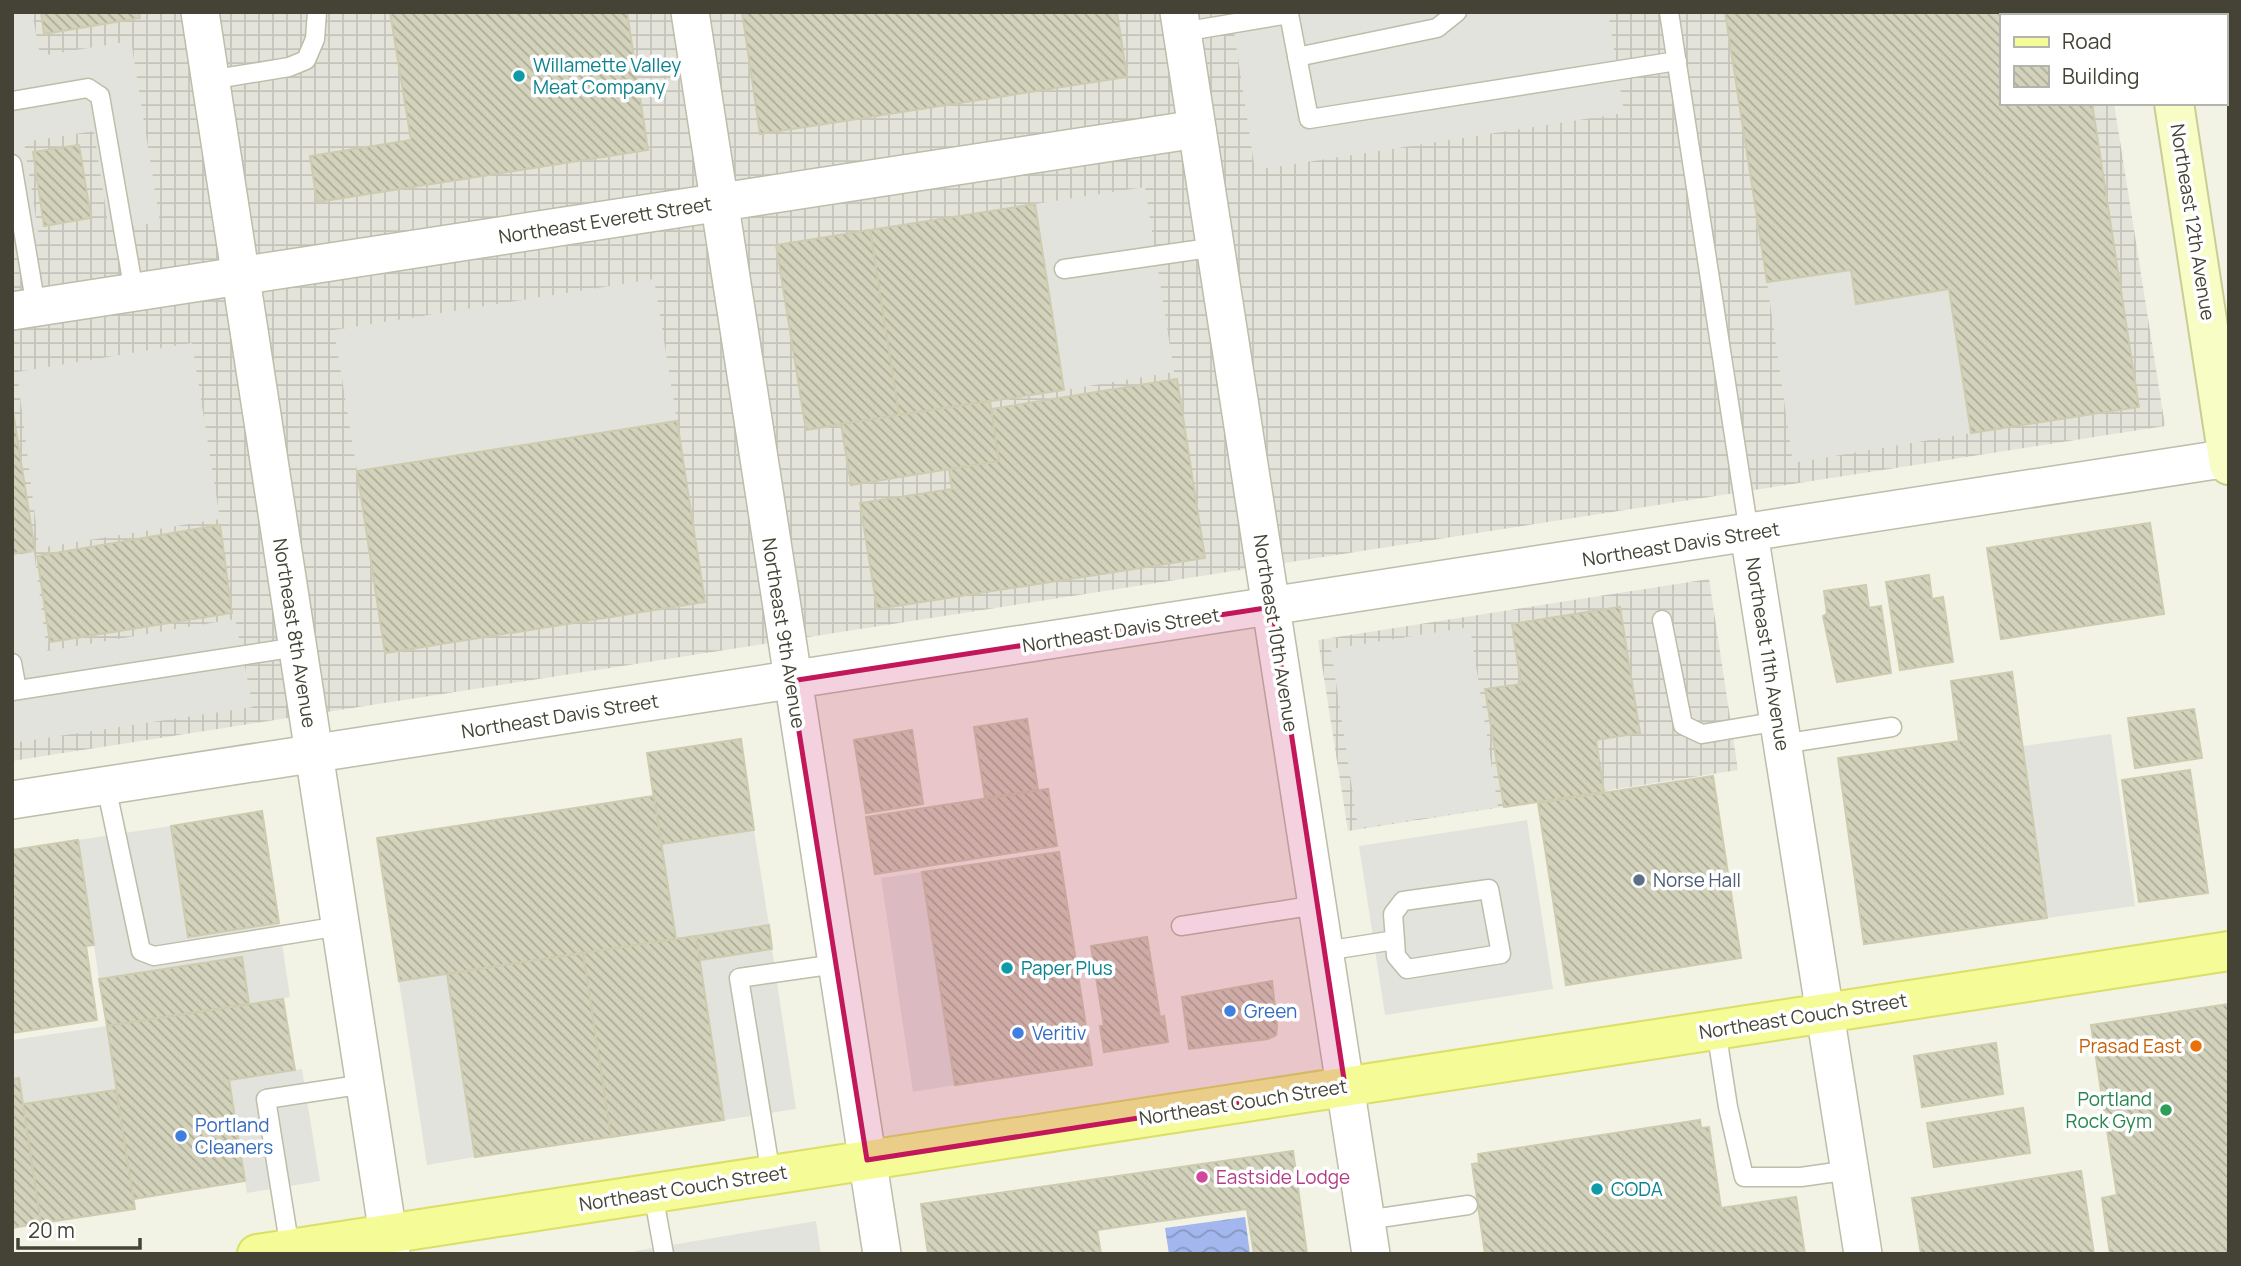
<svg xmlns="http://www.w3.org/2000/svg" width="2241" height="1266" font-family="Manrope,sans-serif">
	<defs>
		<pattern id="industrial-grid" width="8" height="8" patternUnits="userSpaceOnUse" patternTransform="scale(1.75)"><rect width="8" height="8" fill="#e4e3da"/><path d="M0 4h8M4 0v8" fill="none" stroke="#c5c4bc"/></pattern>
		<pattern id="water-waves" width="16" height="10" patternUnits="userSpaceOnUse" patternTransform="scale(1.75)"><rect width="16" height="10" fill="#a3b6ed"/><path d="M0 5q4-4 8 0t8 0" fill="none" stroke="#8696c1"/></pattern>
		<pattern id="building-back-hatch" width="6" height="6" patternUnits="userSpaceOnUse" patternTransform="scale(1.75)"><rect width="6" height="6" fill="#d3d2bb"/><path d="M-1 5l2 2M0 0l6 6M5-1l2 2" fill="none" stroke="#adac99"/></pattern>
	</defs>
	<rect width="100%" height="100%" fill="#f2f2e5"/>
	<!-- industrial -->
	<g fill="url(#industrial-grid)">
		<path d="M12,12h2088l1,4h-100v87h113l51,323 -2153,335z"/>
		<path d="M1709,579l29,191 -390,61 -30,-191z"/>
	</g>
	<!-- parking -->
	<g fill="#e3e3dd">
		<path d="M12,12h20l8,44 91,-15 29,181 -51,8 -15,-99 -70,11 16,102 -28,5z"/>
		<path d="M1231,12h377l16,101 -369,57z"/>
		<path d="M1145,187l29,185 -110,18 -29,-186z"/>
		<path d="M1851,270l5,34 93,-15 22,144 -178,30 -26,-181z"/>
		<path d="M654,279l23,142 -320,50 -23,-141z"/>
		<path d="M192,343l28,176 -181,29 -22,-176z"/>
		<path d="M34,552l13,99 188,-32 18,88 -241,36v-187z"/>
		<path d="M1470,627l28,180 -140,21 -27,-179z"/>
		<path d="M2111,734l24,172 -88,12 -24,-172z"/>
		<path d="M1527,820l26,169 -168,26 -26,-169z"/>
		<path d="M171,826l17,111 91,-14 11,74 -41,7 -7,-47 -143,22 -21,-139z"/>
		<path d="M754,830l15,95 -93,14 -15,-95z"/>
		<path d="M922,872l33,213 -42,7 -32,-214z"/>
		<path d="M772,949l24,160 -72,11 -24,-160z"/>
		<path d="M447,974l28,183 -48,8 -28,-184z"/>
		<path d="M107,1026l9,64 -93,14 -11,-25v-39z"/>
		<path d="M302,1069l18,112 -73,12 -18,-113z"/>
		<path d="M816,1221l5,33h-186v-3z"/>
	</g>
	<!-- water -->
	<path fill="url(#water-waves)" d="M1245,1217l5,37h-81l-4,-26z"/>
	<!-- building -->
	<g fill="url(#building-back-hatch)" stroke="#ceccaf" stroke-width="2">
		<path d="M41,12h98l1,6 -96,16z"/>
		<path d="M390,12h237l21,138 -331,52 -7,-46 101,-16z"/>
		<path d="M742,12h375l10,65 -367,57z"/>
		<path d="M1725,12h352l1,4h-77v87h91l47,304 -168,26 -22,-144 -93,15 -5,-34 -84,12z"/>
		<path d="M79,145l12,73 -47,8 -11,-74z"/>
		<path d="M1035,204l29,186 -165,25 -29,-185z"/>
		<path d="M870,230l29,185 -93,15 -30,-185z"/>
		<path d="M1177,379l28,179 -328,51 -17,-106 92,-14 -3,-20 50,-8 -8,-52z"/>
		<path d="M990,401l9,60 -148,24 -10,-61z"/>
		<path d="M12,405l23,145 -23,4z"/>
		<path d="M677,421l28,181 -320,51 -28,-182z"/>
		<path d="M2150,523l14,91 -163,25 -14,-91z"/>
		<path d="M220,525l12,88 -182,29 -13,-86z"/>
		<path d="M1929,575l3,24 11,-2 10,65 -53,8 -14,-88z"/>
		<path d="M1866,585l3,23 12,-2 10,67 -54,9 -14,-66 4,-2 -3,-23z"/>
		<path d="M1620,607l20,126 -44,7 8,52 -100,15 -19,-118 36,-5 -9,-60z"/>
		<path d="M2012,672l35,246 -183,26 -26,-186 121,-17 -8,-60z"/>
		<path d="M2194,709l8,49 -67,10 -7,-50z"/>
		<path d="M1027,719l11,71 -53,8 -11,-71z"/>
		<path d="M912,730l11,74 -57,9 -12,-73z"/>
		<path d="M741,739l13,91 -93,14 -14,-91z"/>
		<path d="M2190,770l18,123 -69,9 -17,-122z"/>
		<path d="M1713,776l28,182 -175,27 -28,-182z"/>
		<path d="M1048,789l9,57 -182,28 -9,-57z"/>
		<path d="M654,796l22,143 -277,42 -22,-143z"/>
		<path d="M262,811l17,112 -91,14 -17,-111z"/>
		<path d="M78,840l16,105 -8,1 11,74 -85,13v-183z"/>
		<path d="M1059,852l33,213 -137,20 -33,-213z"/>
		<path d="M769,925l3,24 -72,11 -4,-24z"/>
		<path d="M696,936l28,184 -113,17 -28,-184z"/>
		<path d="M1147,937l13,80 4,-1 4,26 -64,10 -4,-26h4l-13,-80z"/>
		<path d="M583,953l28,184 -136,20 -28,-183z"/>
		<path d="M242,957l7,47 -142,22 -8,-47z"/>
		<path d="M1272,981l5,45 -1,9 -8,4 -79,10 -7,-52z"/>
		<path d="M283,999l12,71 -66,10 16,101 -112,18 -26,-173z"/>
		<path d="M2229,1004v250h-119l-8,-56 15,-3 -26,-170z"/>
		<path d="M1996,1043l7,51 -81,13 -8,-51z"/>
		<path d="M19,1078l22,145 -29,5v-149z"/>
		<path d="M116,1090l19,119 -94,14 -18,-119z"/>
		<path d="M2023,1108l7,45 -96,14 -7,-44z"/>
		<path d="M1700,1120l1,8 8,-1 12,81 75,-11 9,57h-320l-13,-90 7,-1 -1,-9z"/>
		<path d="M1293,1151l14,103h-53l-7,-45 -150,21 4,24h-173l-7,-50z"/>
		<path d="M2081,1171l13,83h-173l-9,-56z"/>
	</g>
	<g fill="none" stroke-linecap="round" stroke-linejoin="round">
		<!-- lane casing -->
		<g stroke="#bdbda8" stroke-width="21">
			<g id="lane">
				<path d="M1669,12l80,521"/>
				<path d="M1182,32l107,-18 20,105 368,-58"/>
				<path d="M1297,57l140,-29 20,-16"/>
				<path d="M210,80l79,-13 17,-7 9,-21 2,-27"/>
				<path d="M12,101l76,-13 12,8 34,196"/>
				<path d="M12,164l24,143"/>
				<path d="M1064,269l152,-22"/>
				<path d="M1662,620l21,105 19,9 77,-13"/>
				<path d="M12,663l5,27"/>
				<path d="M12,691l285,-44"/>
				<path d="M1782,744l110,-17"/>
				<path d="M106,786l35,165 13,5 186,-30"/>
				<path d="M1181,926l136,-21"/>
				<path d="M1325,951l70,-11 1,16 11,13 94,-15 -12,-65 -86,12 -10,13 2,26"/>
				<path d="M1716,1029l12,78 16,70h57l49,-7"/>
				<path d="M771,1175l-32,-197 97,-14"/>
				<path d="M653,1193l11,61"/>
				<path d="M1366,1220l102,-15"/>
				<path d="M290,1249l-24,-150 99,-15"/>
			</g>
		</g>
		<!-- street casing -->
		<g stroke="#bdbda8" stroke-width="40">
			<g id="street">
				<path d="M200,12l191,1242"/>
				<path d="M690,12l192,1242"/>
				<path d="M1179,12l192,1242"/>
				<path d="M12,311l1185,-182"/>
				<path d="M1749,533l114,721"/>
				<path d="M12,800l2217,-342"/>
			</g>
		</g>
		<!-- secondary casing -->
		<g stroke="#c9ce94" stroke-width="42">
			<g id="secondary">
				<path d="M2160,12l1,4"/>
				<path d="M2174,103l55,362"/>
			</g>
		</g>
		<!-- primary casing -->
		<g stroke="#dbdf66" stroke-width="42">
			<path id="primary" d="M257,1254l1972,-303"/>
		</g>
		<!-- lane -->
		<use href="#lane" stroke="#fff" stroke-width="18"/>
		<!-- street -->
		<use href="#street" stroke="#fff" stroke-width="37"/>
		<!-- secondary -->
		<use href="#secondary" stroke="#f7fdc5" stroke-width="38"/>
		<!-- primary -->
		<use href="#primary" stroke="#f5fb96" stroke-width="38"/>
	</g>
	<!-- marked area -->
	<path fill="#c2185b" fill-opacity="0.2" stroke="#c2185b" stroke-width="5" stroke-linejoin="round" d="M1272,607l73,479 -478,74 -76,-479z"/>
	<!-- markers -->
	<g fill="#0f9aa8" stroke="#fff" stroke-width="2.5">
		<circle cx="519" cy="76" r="7"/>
		<circle cx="1007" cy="968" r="7"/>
		<circle cx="1597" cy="1189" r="7"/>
	</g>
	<circle fill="#5c6f8a" stroke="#fff" stroke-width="2.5" cx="1639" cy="880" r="7"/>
	<g fill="#3f7fe0" stroke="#fff" stroke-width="2.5">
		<circle cx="1230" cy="1011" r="7"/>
		<circle cx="1018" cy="1033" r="7"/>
		<circle cx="181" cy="1136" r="7"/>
	</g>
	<circle fill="#e8710a" stroke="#fff" stroke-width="2.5" cx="2196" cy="1046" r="7"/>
	<circle fill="#2e9e5b" stroke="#fff" stroke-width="2.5" cx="2166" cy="1110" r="7"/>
	<circle fill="#d1479c" stroke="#fff" stroke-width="2.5" cx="1202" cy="1177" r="7"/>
	<g text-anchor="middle" stroke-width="7" stroke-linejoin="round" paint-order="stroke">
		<!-- culture labels -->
		<g font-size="19" fill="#0d838f" stroke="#fff" text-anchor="start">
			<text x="533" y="72">Willamette Valley<tspan x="533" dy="22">Meat Company</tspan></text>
			<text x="1021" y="975">Paper Plus</text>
			<text x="1611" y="1196">CODA</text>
		</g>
		<!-- street labels -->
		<g font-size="19" fill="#444335" stroke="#fff">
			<text transform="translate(605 220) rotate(-9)" y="7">Northeast Everett Street</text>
			<text transform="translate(2193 222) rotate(81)" y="7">Northeast 12th Avenue</text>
			<text transform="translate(1681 544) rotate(-9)" y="7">Northeast Davis Street</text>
			<text transform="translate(1121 630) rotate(-9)" y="7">Northeast Davis Street</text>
			<text transform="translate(295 633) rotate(81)" y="7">Northeast 8th Avenue</text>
			<text transform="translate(784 633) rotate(81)" y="7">Northeast 9th Avenue</text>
			<text transform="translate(1276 633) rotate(81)" y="7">Northeast 10th Avenue</text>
			<text transform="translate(1768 654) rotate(81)" y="7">Northeast 11th Avenue</text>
			<text transform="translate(560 716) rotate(-9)" y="7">Northeast Davis Street</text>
			<text transform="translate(1803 1016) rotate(-9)" y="7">Northeast Couch Street</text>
			<text transform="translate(1243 1102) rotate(-9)" y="7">Northeast Couch Street</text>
			<text transform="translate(683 1188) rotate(-9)" y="7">Northeast Couch Street</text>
		</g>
		<!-- service labels -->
		<g font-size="19" fill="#4e5e75" stroke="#fff" text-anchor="start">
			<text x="1653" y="887">Norse Hall</text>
		</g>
		<!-- shop labels -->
		<g font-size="19" fill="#366cbe" stroke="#fff" text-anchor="start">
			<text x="1244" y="1018">Green</text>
			<text x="1032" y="1040">Veritiv</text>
			<text x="195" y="1132">Portland<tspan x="195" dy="22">Cleaners</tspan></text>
		</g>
		<!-- food labels -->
		<g font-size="19" fill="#c56008" stroke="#fff" text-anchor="end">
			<text x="2182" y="1053">Prasad East</text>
		</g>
		<!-- leisure labels -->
		<g font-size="19" fill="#27864d" stroke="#fff" text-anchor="end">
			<text x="2152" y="1106">Portland<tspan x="2152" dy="22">Rock Gym</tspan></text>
		</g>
		<!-- hotel labels -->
		<g font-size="19" fill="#b23c85" stroke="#fff" text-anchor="start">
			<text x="1216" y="1184">Eastside Lodge</text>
		</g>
	</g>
	<!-- border -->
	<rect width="2241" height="1266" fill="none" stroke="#444335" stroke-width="28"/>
	<!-- legend -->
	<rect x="2000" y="14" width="228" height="91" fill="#ffffff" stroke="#b4b4ae" stroke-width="2"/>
	<rect x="2014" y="37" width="35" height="10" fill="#f5fb96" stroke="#b4b4ae" stroke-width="2"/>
	<text x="2062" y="49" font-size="21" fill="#444335">Road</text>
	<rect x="2014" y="66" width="35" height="21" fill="url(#building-back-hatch)" stroke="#b4b4ae" stroke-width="2"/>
	<text x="2062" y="84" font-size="21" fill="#444335">Building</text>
	<!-- scale -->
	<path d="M18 1238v10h122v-10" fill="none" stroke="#444335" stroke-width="3.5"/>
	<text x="28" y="1238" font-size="21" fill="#444335" stroke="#ffffff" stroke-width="5" paint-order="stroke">20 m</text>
</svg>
